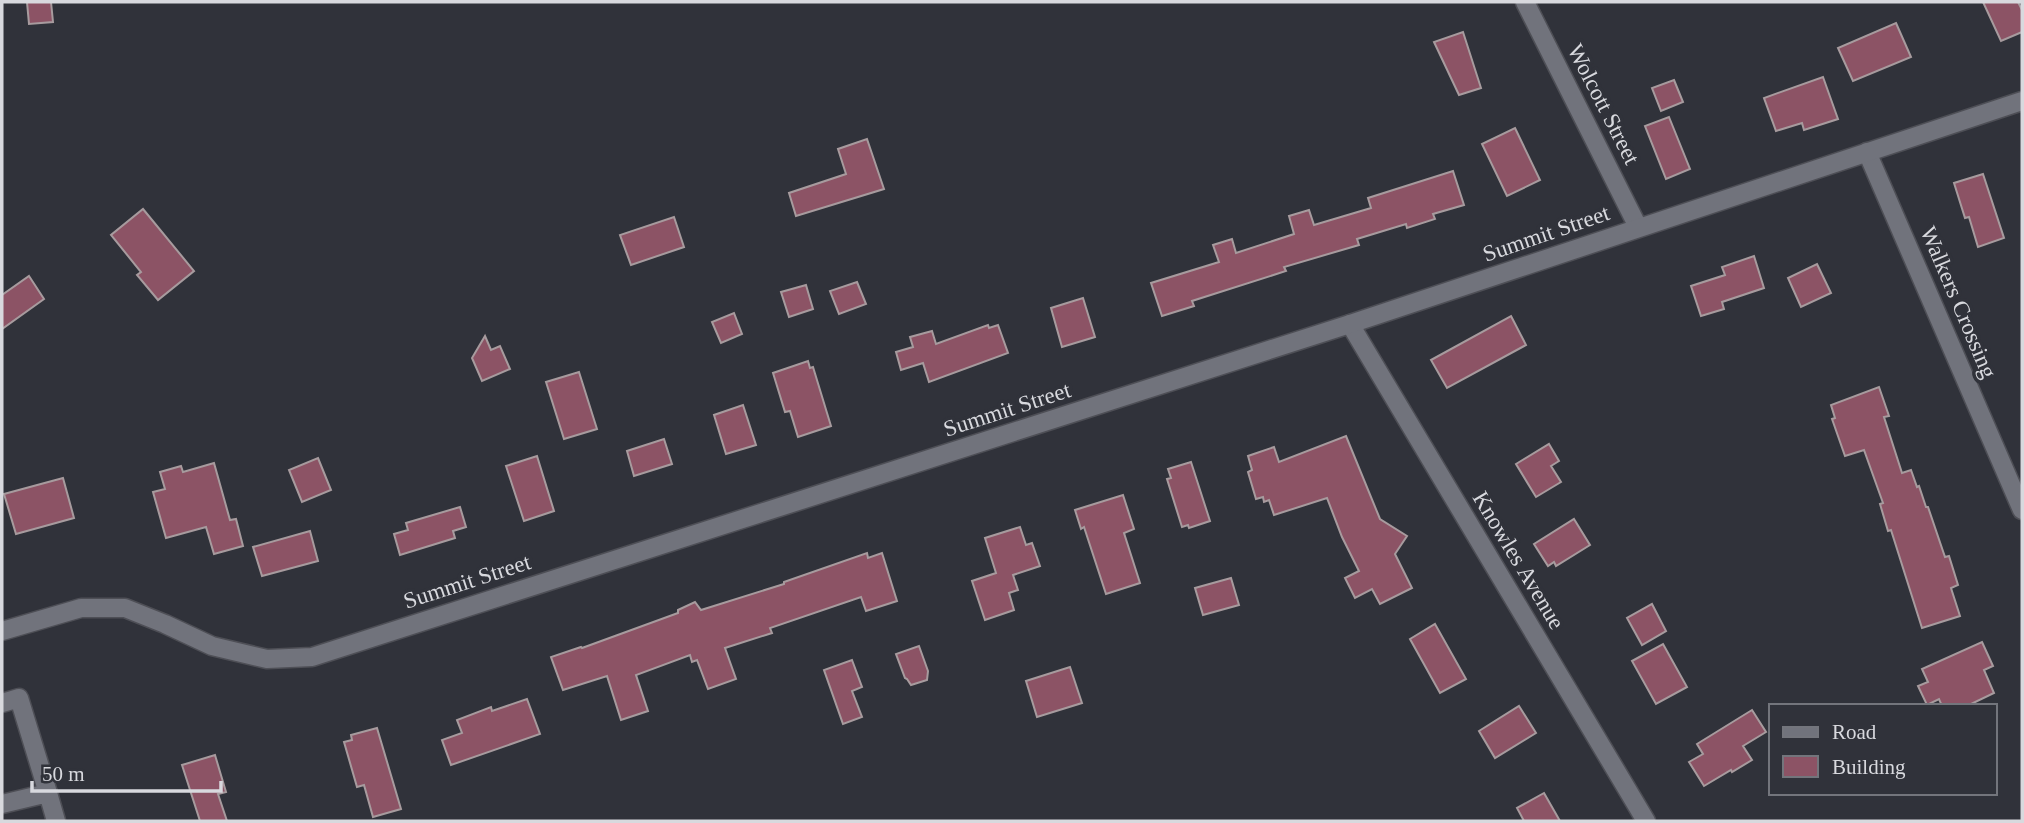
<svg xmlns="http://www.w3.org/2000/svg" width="2024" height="823" font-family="'Times New Roman',serif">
	<rect width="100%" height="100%" fill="#30323a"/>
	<!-- building -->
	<g fill="#8c5365" stroke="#a79b9e" stroke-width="2">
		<path d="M27,2h24l2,20 -24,2z"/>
		<path d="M1983,2h35l4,8v22l-21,9z"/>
		<path d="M1896,23l15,34 -58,24 -15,-33z"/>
		<path d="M1463,32l18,56 -22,7 -25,-53z"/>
		<path d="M1823,77l15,42 -34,11 -2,-7 -26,8 -12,-33z"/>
		<path d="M1674,80l9,22 -22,9 -9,-23z"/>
		<path d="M1669,117l21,52 -24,10 -21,-53z"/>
		<path d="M1515,128l25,52 -33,16 -25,-52z"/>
		<path d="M867,139l17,50 -88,27 -7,-23 57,-19 -8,-25z"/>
		<path d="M1453,171l11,34 -31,9 2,5 -28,9 -1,-4 -49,15 2,6 -75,22 2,4 -94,30 2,5 -32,10 -11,-33 68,-21 -6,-17 19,-6 4,14 58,-19 -5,-18 20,-6 5,15 57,-17 -3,-10z"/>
		<path d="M1983,174l21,64 -26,9 -9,-30 -4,1 -11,-35z"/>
		<path d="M143,209l51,62 -36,29 -21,-25 4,-3 -30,-37z"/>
		<path d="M674,217l10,30 -53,18 -11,-30z"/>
		<path d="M1754,256l10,32 -42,14 2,7 -23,7 -10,-30 34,-11 -3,-8z"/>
		<path d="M1817,264l14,29 -30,14 -13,-29z"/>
		<path d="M29,276l15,23 -42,30v-34z"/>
		<path d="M857,282l9,22 -27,10 -9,-23z"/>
		<path d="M806,285l7,24 -24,8 -8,-25z"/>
		<path d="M1083,298l12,39 -33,10 -11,-39z"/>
		<path d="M734,313l8,21 -21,9 -9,-21z"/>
		<path d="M1511,316l15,29 -79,43 -16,-28z"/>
		<path d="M988,325l1,3 9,-3 10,28 -79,29 -6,-19 -22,7 -5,-18 17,-5 -3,-10 22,-6 4,13z"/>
		<path d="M485,336l6,14 9,-4 10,23 -28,12 -10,-23z"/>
		<path d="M808,361l2,7 3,-1 18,59 -33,11 -8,-26 -5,1 -12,-39z"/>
		<path d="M579,372l18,57 -33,10 -18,-57z"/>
		<path d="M1879,387l10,29 -5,1 18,56 9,-3 6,17 2,-1 7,21h2l17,50 4,-1 9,29 -7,3 9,28 -38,12 -31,-98 -3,1 -8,-27 3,-1 -19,-53 -19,6 -13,-37 3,-1 -4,-13z"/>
		<path d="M743,405l13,40 -30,9 -12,-39z"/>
		<path d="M1346,436l34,83 27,17 -12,18 17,34 -32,16 -8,-15 -17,9 -10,-20 14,-7 -17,-34 -15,-39 -53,17 -5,-15 -5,2 -1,-5 -7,2 -8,-27 4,-2 -4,-14 26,-9 5,15z"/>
		<path d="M664,439l8,25 -38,12 -7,-25z"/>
		<path d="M1549,444l10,17 -8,5 10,16 -25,15 -20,-33z"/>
		<path d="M537,456l17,55 -30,10 -18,-55z"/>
		<path d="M318,458l13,32 -29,12 -13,-32z"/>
		<path d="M1191,462l19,59 -21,7 -1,-3 -6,2 -15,-48 4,-1 -3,-9z"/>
		<path d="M214,463l16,57 6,-1 7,27 -29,8 -8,-27 -40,11 -13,-46 12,-3 -5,-17 21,-6 2,6z"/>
		<path d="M63,478l11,40 -58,16 -12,-40z"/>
		<path d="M1123,495l11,34 -10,4 16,50 -34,11 -22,-67 -3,2 -6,-19z"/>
		<path d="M460,507l6,20 -13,4 2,7 -55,17 -6,-21 14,-4 -2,-7z"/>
		<path d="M1574,519l16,26 -34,21 -2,-4 -6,4 -14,-22z"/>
		<path d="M1020,527l6,18 6,-2 8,23 -27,9 5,15 -9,3 5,17 -29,10 -13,-39 24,-8 -11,-35z"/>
		<path d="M310,531l8,30 -56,15 -9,-29z"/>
		<path d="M867,553l1,5 14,-5 15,48 -31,10 -5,-14 -91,31 2,5 -47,15 11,31 -28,10 -11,-29 -5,2 -2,-7 -54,20 12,36 -27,9 -14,-44 -44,14 -12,-33 30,-10 1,1 96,-35v-3l17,-8 6,8 83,-26v-2z"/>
		<path d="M1231,578l8,27 -36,10 -8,-27z"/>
		<path d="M1652,604l14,27 -24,14 -15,-27z"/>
		<path d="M1435,624l31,55 -26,14 -30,-54z"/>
		<path d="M1982,642l11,24 -9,4 10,23 -27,13h-25l-3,-7 -12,6 -9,-19 10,-4 -6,-13z"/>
		<path d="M1663,644l24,43 -31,17 -24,-43z"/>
		<path d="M919,646l9,25 -1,9 -16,5 -4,-6 -2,-1 -9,-24z"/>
		<path d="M852,660l10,27 -10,4 10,26 -19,7 -19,-54z"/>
		<path d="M1070,667l12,36 -45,14 -11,-36z"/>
		<path d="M527,699l13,35 -89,31 -9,-25 20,-7 -5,-13 34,-13 1,4z"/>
		<path d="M1519,706l17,27 -41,25 -16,-27z"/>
		<path d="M1752,710l14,22 -23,14 9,14 -20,12 -1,-2 -27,16 -15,-24 14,-8 -6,-10z"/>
		<path d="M377,728l24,81 -28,8 -9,-32 -7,2 -13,-45 8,-2 -1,-5z"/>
		<path d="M215,755l11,37 -8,2 9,27h-27l-18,-56z"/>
		<path d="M1544,793l16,28h-36l-7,-13z"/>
	</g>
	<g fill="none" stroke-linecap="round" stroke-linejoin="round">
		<!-- minor casing -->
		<g stroke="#4e4f56" stroke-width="21">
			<g id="minor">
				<path d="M1525,2l113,225"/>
				<path d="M1867,152l155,358"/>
				<path d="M1350,324l296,497"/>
				<path d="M2,631l79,-23h44l40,16 47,22 55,13 45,-2 1038,-333 672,-223"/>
				<path d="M2,703l17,-5 29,95"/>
				<path d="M2,804l46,-11 8,28"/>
			</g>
		</g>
		<!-- minor -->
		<use href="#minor" stroke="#71737c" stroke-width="18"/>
	</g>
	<g text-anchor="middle" stroke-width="7" stroke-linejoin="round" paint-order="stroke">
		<!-- street labels -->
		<g font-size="23" fill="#d8d9de" stroke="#30323a">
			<text transform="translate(1604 104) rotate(63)" y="8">Wolcott Street</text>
			<text transform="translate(1546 233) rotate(-19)" y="8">Summit Street</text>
			<text transform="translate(1959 302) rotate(67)" y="8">Walkers Crossing</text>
			<text transform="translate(1007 409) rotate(-18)" y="8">Summit Street</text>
			<text transform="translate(1519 560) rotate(59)" y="8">Knowles Avenue</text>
			<text transform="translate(467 581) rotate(-18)" y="8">Summit Street</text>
		</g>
	</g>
	<!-- border -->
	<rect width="2024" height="823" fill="none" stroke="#d8d9de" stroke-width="7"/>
	<!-- legend -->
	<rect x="1769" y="704" width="228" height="91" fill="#30323a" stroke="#73757c" stroke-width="2"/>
	<rect x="1783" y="727" width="35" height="10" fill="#71737c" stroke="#73757c" stroke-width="2"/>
	<text x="1832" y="739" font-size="21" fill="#d8d9de">Road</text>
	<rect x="1783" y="756" width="35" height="21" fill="#8c5365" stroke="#73757c" stroke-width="2"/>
	<text x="1832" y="774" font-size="21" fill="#d8d9de">Building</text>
	<!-- scale -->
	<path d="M32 781v10h189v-10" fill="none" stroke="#d8d9de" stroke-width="3.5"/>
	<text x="42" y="781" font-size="21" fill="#d8d9de" stroke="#30323a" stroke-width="5" paint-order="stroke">50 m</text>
</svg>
